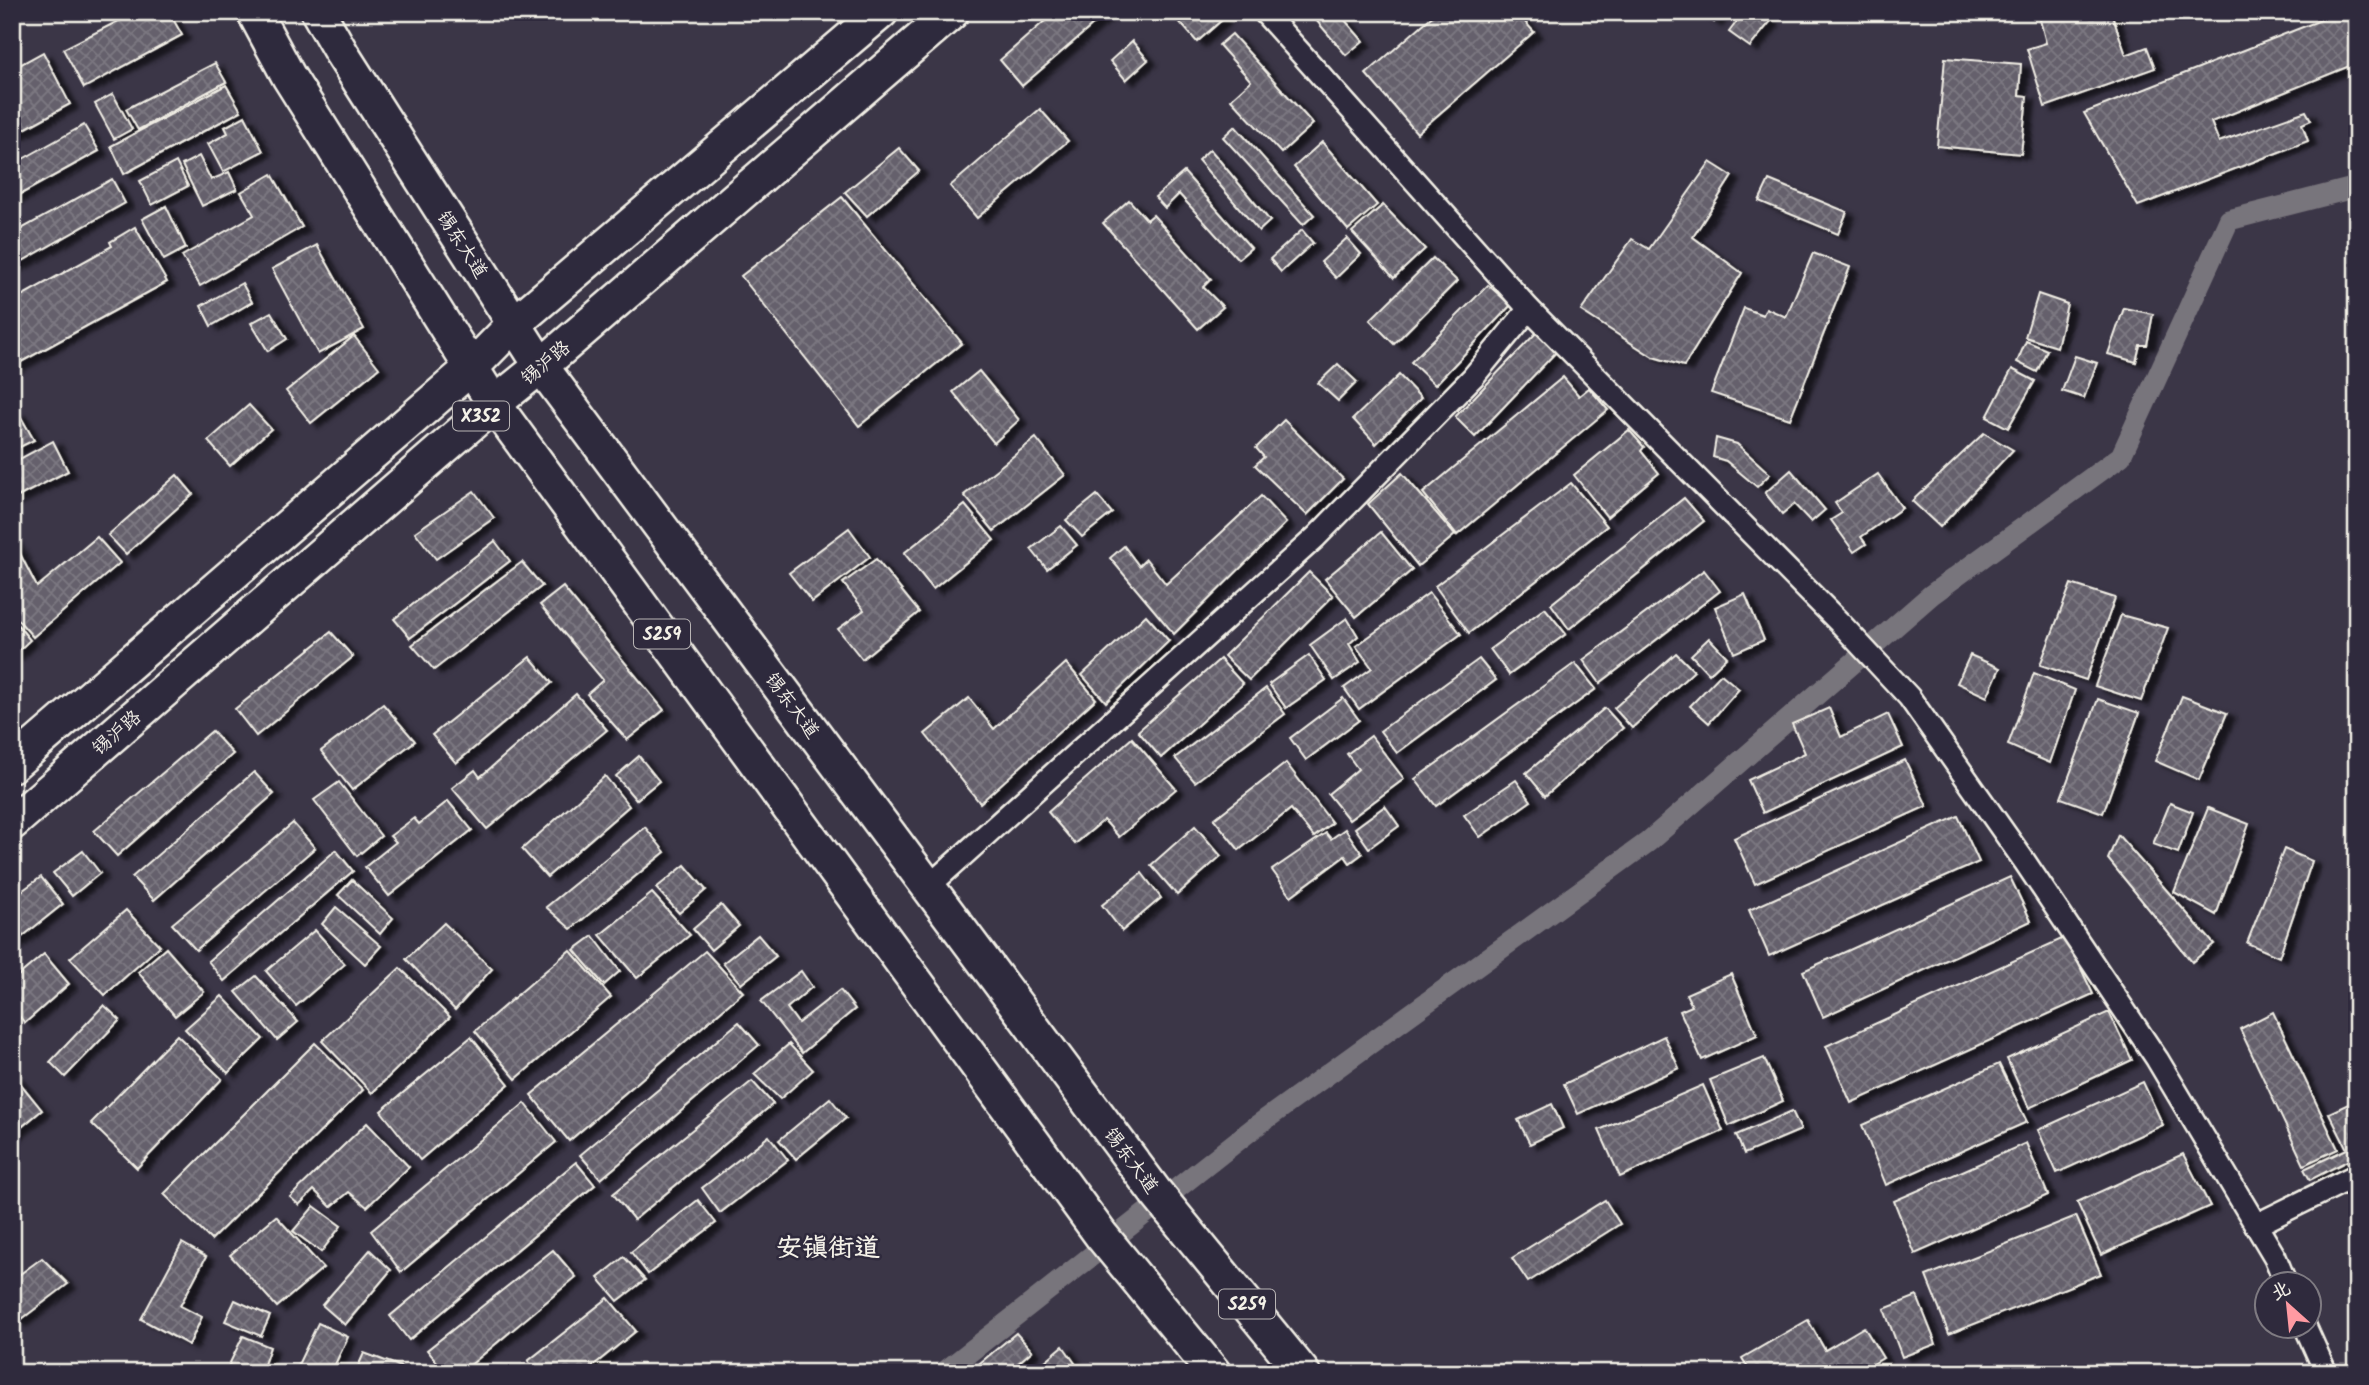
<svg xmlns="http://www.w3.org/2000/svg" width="2369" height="1385" font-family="Kalam,'LXGW WenKai TC',sans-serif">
	<defs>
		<pattern id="building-cross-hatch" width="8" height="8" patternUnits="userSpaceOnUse" patternTransform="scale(1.75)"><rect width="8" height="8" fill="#65616c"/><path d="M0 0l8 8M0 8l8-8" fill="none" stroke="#7c7881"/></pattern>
		<filter id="shadow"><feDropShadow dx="8" dy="4.5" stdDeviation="2" flood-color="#0009"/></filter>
	</defs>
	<rect width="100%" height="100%" fill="#3b3647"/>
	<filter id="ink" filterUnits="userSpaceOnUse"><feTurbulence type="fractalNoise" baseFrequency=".0143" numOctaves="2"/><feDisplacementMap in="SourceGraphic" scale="14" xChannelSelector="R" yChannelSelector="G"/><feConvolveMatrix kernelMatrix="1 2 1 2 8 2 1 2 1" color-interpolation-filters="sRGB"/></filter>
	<g filter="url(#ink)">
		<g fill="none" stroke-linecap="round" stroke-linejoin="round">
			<!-- canal -->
			<path stroke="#78747b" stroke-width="21" d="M943,1373l312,-246 393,-285 283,-247 190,-139 108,-236 128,-33"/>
		</g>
		<!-- building -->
		<g fill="url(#building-cross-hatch)" stroke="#f4f1e8" stroke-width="2" filter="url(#shadow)">
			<path d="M136,12h33l13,23 -98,53 -21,-39z"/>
			<path d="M1055,12h53l-86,74 -22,-26z"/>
			<path d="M1171,12h47l5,7 -26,23z"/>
			<path d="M1309,12h29l25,29 -17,14z"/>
			<path d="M1437,12h79l18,20 -117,101 -51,-59z"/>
			<path d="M1701,12h20l-7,10z"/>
			<path d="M1744,12h16l11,9 -21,26 -21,-15z"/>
			<path d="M2038,12h73l15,43 21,-8 8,21 -110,39 -18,-58 19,-6z"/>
			<path d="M2341,12h16v51l-146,59 8,20 87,-31 5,9 -9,4 6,17 -170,65 -54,-93z"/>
			<path d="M1232,34l81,90 -32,29 -50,-54 20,-18 -32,-36z"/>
			<path d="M1132,41l16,19 -22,20 -16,-19z"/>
			<path d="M43,52l27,52 -58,32v-67z"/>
			<path d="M1945,58l76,6 -2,31 8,1 -6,58 -84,-8z"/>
			<path d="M215,63l11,19 -88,48 -12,-21z"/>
			<path d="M226,85l15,26 -117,63 -13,-28z"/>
			<path d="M113,94l19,35 -18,10 -19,-35z"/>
			<path d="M1040,109l28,32 -91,77 -27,-32z"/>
			<path d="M245,116l18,35 -40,21 -15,-28 20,-11 -3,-6z"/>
			<path d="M84,125l15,26 -87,48v-34z"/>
			<path d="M1235,126l79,89 -11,10 -80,-88z"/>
			<path d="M1322,142l55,63 -29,25 -54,-63z"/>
			<path d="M899,148l20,23 -52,45 -22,-24z"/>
			<path d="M1210,149l60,72 -11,10 -61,-71z"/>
			<path d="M199,156l12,24 18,-8 8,17 -35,17 -20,-41z"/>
			<path d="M176,162l12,24 -36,19 -12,-24z"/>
			<path d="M1710,162l22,14 -39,61 49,36 -58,93 -31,-9 -72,-46 51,-72 17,10z"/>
			<path d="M1184,172l67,76 -13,11 -59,-65 -14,14 -10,-11z"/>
			<path d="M272,174l30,53 -102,59 -18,-30 72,-41 -13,-23z"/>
			<path d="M112,179l13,24 -113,64v-33z"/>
			<path d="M1769,180l78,32 -9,22 -79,-33z"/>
			<path d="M842,197l120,146 -103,83 -118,-150z"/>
			<path d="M1129,200l18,20 6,-5 58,64 -8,8 20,20 -25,22 -95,-106z"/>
			<path d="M1383,205l42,44 -31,29 -42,-46z"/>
			<path d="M166,206l20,42 -22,12 -22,-41z"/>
			<path d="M135,227l32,55 -155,85v-66l100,-55 -2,-4z"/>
			<path d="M1302,230l11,13 -32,29 -11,-13z"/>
			<path d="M1347,238l14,16 -25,24 -15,-16z"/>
			<path d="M317,245l47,84 -46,25 -46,-85z"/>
			<path d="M1813,253l37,14 -60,152 -79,-26 33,-85 19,7 3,-7 20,9z"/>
			<path d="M1433,258l24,23 -63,63 -24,-24z"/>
			<path d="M242,283l10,19 -41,24 -10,-20z"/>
			<path d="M1488,285l23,20 -76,80 -24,-23z"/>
			<path d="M2038,294l29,10 -10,43 -32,-10z"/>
			<path d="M2124,308l29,6 -6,31h-7l-4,17 -28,-8z"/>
			<path d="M271,312l16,27 -19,12 -17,-28z"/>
			<path d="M1540,329l20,19 -85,89 -20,-20z"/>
			<path d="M354,336l25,32 -68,55 -25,-32z"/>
			<path d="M2026,341l21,9 -10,22 -20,-10z"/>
			<path d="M2075,356l22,7 -13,35 -22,-7z"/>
			<path d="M1338,364l19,18 -19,19 -20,-18z"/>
			<path d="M2012,369l23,12 -27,47 -21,-11z"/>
			<path d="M979,371l40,49 -25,23 -41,-51z"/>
			<path d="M1399,375l22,23 -45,46 -23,-25z"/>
			<path d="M1563,377l16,19 10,-8 19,22 -151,125 -34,-42z"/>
			<path d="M249,405l22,24 -41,37 -22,-25z"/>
			<path d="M18,412l16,28 -22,11v-36z"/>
			<path d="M1284,420l59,59 -36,36 -52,-50 9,-8 -8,-9z"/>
			<path d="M1629,430l15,17 -3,4 18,22 -52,44 -33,-42z"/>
			<path d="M1984,433l29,17 -73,77 -28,-26z"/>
			<path d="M1036,438l29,37 -71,56 -30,-36z"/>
			<path d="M1716,438l21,6 33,30 -13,13 -31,-26 -13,-4z"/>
			<path d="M53,441l15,30 -56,29v-37z"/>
			<path d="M1791,470l34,40 -14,12 -17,-18 -12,10 -17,-21z"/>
			<path d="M1402,473l53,62 -37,31 -50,-62z"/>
			<path d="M1878,474l24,34 -41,29 5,7 -12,8 -23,-32 11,-7 -7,-10z"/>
			<path d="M177,475l16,19 -67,60 -18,-19z"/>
			<path d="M1571,483l36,43 -138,107 -34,-47z"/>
			<path d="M474,491l20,27 -58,41 -21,-27z"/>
			<path d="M1097,495l15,18 -30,24 -16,-17z"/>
			<path d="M1261,496l25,27 -112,111 -64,-76 14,-12 15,20 7,-7 20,25z"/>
			<path d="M1684,498l20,23 -135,108 -18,-25z"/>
			<path d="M965,505l29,35 -61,49 -29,-36z"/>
			<path d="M1061,526l16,19 -30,24 -16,-20z"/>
			<path d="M849,528l21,29 -58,45 -23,-29z"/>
			<path d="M1381,532l31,38 -56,47 -31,-38z"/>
			<path d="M97,537l23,26 -87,74 -21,-24v-75l25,49z"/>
			<path d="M495,541l15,20 -100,77 -16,-19z"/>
			<path d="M876,559l43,53 -57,47 -24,-30 26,-19 -21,-27z"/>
			<path d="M522,562l20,24 -108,84 -22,-25z"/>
			<path d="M1704,570l16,21 -120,92 -17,-23z"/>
			<path d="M1309,572l24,24 -84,84 -25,-24z"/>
			<path d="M2071,584l44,14 -29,82 -46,-15z"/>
			<path d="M563,587l101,123 -37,30 -40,-46 16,-14 -63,-75z"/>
			<path d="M1429,593l32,41 -102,75 -15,-21 28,-20 -16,-22z"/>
			<path d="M1745,594l19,46 -30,13 -19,-46z"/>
			<path d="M1545,608l21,26 -57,41 -19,-26z"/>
			<path d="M1146,615l23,26 -63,61 -24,-27z"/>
			<path d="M2121,615l47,13 -27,73 -46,-15z"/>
			<path d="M12,618l18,22 -18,17z"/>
			<path d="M1347,618l11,18 -9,8 11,18 -26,18 -24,-35z"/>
			<path d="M331,632l22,25 -97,79 -21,-27z"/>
			<path d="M1709,638l18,19 -18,17 -18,-19z"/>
			<path d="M1676,653l18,18 -62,57 -18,-20z"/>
			<path d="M1309,655l17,25 -40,28 -17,-24z"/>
			<path d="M1970,655l30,13 -13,29 -30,-14z"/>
			<path d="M530,657l22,26 -96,80 -24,-28z"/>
			<path d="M1220,659l23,25 -82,74 -23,-27z"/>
			<path d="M1479,659l17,21 -99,73 -17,-22z"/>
			<path d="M1066,663l30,36 -116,104 -55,-69 44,-36 25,31z"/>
			<path d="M1575,663l21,26 -160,117 -21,-27z"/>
			<path d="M2034,673l41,17 -25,73 -42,-18z"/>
			<path d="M1721,674l18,15 -30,34 -19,-17z"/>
			<path d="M1266,688l19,26 -90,68 -20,-24z"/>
			<path d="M576,694l31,36 -120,99 -35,-41 23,-18 5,7z"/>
			<path d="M2182,696l45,17 -28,67 -44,-19z"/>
			<path d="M1343,698l16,22 -53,40 -16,-22z"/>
			<path d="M2098,699l41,14 -36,100 -42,-15z"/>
			<path d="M383,704l32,37 -63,49 -31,-39z"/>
			<path d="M1605,708l18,20 -78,68 -19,-23z"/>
			<path d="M1829,708l12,29 47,-23 15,33 -140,66 -15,-33 57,-27 -13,-29z"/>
			<path d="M212,731l21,23 -116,102 -23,-25z"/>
			<path d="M1371,736l33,43 -55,41 -21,-26 30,-25 -11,-15z"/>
			<path d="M1132,738l44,51 -57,48 -15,-17 -29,24 -27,-32z"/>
			<path d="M639,756l20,25 -23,19 -20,-24z"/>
			<path d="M1905,760l22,46 -172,78 -21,-46z"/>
			<path d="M1286,763l46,60 -18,14 -23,-28 -52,41 -25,-31z"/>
			<path d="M254,772l20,22 -120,106 -22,-23z"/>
			<path d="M605,776l24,30 -82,71 -25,-28z"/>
			<path d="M1516,780l15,21 -51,36 -16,-22z"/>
			<path d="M339,782l42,54 -24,20 -43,-56z"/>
			<path d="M448,801l24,29 -83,66 -24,-29 31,-25 -6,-6 24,-18 5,6z"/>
			<path d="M2170,803l23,9 -15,41 -25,-9z"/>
			<path d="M1385,806l14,20 -30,22 -14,-20z"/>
			<path d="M2208,808l41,16 -33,91 -42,-23z"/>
			<path d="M1958,816l21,46 -210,94 -20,-46z"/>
			<path d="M293,823l22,25 -119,102 -24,-26z"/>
			<path d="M1195,826l26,30 -44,39 -26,-30z"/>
			<path d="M645,827l20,25 -94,77 -25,-22z"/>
			<path d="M1345,829l17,25 -12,9 -5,-7 -54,40 -19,-26 54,-37 5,6z"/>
			<path d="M2118,835l96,109 -22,18 -84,-103z"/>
			<path d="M2284,849l28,12 -33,96 -32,-14z"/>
			<path d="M336,850l17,21 -129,110 -16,-20z"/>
			<path d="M83,851l17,22 -28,23 -19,-23z"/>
			<path d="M685,865l21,25 -27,23 -23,-25z"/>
			<path d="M1142,873l19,25 -39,33 -20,-26z"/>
			<path d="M41,877l22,27 -51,41v-47z"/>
			<path d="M2010,877l21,44 -208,96 -20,-46z"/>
			<path d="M352,880l41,38 -13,16 -42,-39z"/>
			<path d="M652,893l38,42 -53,43 -37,-43z"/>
			<path d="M721,905l18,21 -28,24 -18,-21z"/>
			<path d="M336,907l45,39 -16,18 -43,-40z"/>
			<path d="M126,910l34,36 -55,49 -35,-37z"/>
			<path d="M444,923l48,46 -37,41 -49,-51z"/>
			<path d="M315,930l30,34 -49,42 -30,-35z"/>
			<path d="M758,935l18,21 -35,28 -18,-21z"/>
			<path d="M593,936l27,35 -16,14 -30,-35z"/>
			<path d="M2066,937l27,57 -242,109 -25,-57z"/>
			<path d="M166,948l38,44 -29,24 -37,-44z"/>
			<path d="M570,950l41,47 -95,82 -41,-48z"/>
			<path d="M705,951l38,41 -174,149 -38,-46z"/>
			<path d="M44,954l25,30 -44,39 -13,-15v-27z"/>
			<path d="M400,968l50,49 -78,76 -50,-52z"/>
			<path d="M801,971l11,16 -25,21 11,15 42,-33 15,19 -53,44 -41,-52z"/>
			<path d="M1731,974l26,61 -55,25 -22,-49 12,-5 -6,-12z"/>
			<path d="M256,976l42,46 -21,18 -41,-48z"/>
			<path d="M222,996l41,43 -35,34 -43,-44z"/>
			<path d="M104,1005l16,15 -55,57 -15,-15z"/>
			<path d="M2109,1012l23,48 -103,48 -22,-49z"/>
			<path d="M2273,1012l65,137 -34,16 -64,-136z"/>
			<path d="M739,1022l20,23 -158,134 -21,-24z"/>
			<path d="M177,1035l45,44 -85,89 -46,-45z"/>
			<path d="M1664,1036l15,32 -101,46 -14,-30z"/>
			<path d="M471,1037l38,47 -89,76 -39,-49z"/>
			<path d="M315,1043l48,47 -152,150 -47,-46z"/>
			<path d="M789,1044l24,26 -33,29 -26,-25z"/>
			<path d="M1764,1058l19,43 -54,25 -19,-46z"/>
			<path d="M1999,1064l28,58 -141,63 -24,-60z"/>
			<path d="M12,1073l30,37 -30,25z"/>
			<path d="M752,1081l21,23 -139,116 -21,-26z"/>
			<path d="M2143,1082l20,43 -106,48 -19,-43z"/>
			<path d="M1703,1085l20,46 -103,46 -21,-47z"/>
			<path d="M830,1098l16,20 -50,41 -17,-19z"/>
			<path d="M2357,1100v56l-47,24 -6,-11 43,-20 -18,-36z"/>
			<path d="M525,1103l31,39 -155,130 -30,-41z"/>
			<path d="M1552,1104l11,24 -33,16 -12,-24z"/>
			<path d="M1792,1111l9,19 -57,24 -8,-19z"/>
			<path d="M367,1123l42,44 -42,40 -18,-15 -18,15 -17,-17 -15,15 -9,-8z"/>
			<path d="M769,1136l19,24 -68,53 -18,-25z"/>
			<path d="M2026,1143l22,52 -133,59 -21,-53z"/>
			<path d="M2183,1154l27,52 -109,49 -24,-53z"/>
			<path d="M576,1162l19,23 -186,155 -19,-24z"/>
			<path d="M698,1200l18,23 -68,51 -17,-22z"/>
			<path d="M1605,1200l15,24 -92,58 -16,-24z"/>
			<path d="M314,1206l27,20 -20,26 -28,-21z"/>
			<path d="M276,1216l47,52 -46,39 -47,-52z"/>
			<path d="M2076,1216l25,58 -152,60 -23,-58z"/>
			<path d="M182,1243l24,14 -26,49 22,11 -13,28 -48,-26z"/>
			<path d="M370,1250l21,20 -46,55 -23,-20z"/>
			<path d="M553,1250l23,27 -115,96h-15l-19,-23z"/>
			<path d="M624,1257l21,23 -27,21 -20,-23z"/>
			<path d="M42,1258l26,26 -50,38 -6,-6v-36z"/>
			<path d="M1917,1296l19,48 -34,13 -18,-48z"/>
			<path d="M608,1298l28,33 -52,42h-46l-10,-12z"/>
			<path d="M235,1300l35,16 -9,20 -36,-15z"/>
			<path d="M1808,1320l17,30 39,-23 19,31 -25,15h-69l-2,-4 -6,4h-30l-9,-15z"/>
			<path d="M318,1323l30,14 -17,36h-37z"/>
			<path d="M1016,1333l16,18 -25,22h-39z"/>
			<path d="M243,1336l27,11 -9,26h-36z"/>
			<path d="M1063,1346l14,20 -8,7h-38z"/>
			<path d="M364,1353l54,20h-63z"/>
		</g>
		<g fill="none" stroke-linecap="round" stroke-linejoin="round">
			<!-- minor casing -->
			<g stroke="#f4f1e8" stroke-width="26">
				<g id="minor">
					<path d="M1264,12l265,297 313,316 67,72 116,165 132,197 118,198 11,27"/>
					<path d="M928,887l388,-350 157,-160 56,-68"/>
					<path d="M2256,1225l101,-50"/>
					<path d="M2305,1326l21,47"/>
				</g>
			</g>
			<!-- primary casing -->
			<g stroke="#f4f1e8" stroke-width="38">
				<g id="primary">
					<path d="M254,12l35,65 205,327 607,831 113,138"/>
					<path d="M318,12l24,42 199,312 615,827 147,180"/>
					<path d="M12,765l459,-397 43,-44 367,-312"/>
					<path d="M12,823l482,-419 47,-38 411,-354"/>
				</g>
			</g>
			<!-- minor -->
			<use href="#minor" stroke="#2f2a3d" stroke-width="21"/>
			<!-- primary -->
			<use href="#primary" stroke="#2f2a3d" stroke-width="33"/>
		</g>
	</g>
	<g text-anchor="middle" stroke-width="5" stroke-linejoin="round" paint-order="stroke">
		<!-- shield labels -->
		<g fill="#2f2a3d" stroke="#b9b5b5" stroke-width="2">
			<rect x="453" y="401.5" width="56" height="29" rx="5"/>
			<rect x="634" y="619.5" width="56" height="29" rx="5"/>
			<rect x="1219" y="1289.5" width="56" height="29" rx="5"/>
		</g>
		<g font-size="18" font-weight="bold" fill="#f4f1e8">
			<text x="481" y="422">X352</text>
			<text x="662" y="640">S259</text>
			<text x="1247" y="1310">S259</text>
		</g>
		<!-- street labels -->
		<g font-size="19" fill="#f4f1e8" stroke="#2f2a3d">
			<text transform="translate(463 244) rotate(57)" y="7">锡东大道</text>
			<text transform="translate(545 362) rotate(-40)" y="7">锡沪路</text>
			<text transform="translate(793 705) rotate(53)" y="7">锡东大道</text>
			<text transform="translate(116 732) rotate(-41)" y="7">锡沪路</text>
			<text transform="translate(1132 1160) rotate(53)" y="7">锡东大道</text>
		</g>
		<!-- district labels -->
		<g font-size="26" font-weight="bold" fill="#f4f1e8" stroke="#2f2a3d">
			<text x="828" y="1256">安镇街道</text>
		</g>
	</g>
	<!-- margin -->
	<rect width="2369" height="1385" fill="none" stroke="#2f2a3d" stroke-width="42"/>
	<rect x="21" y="21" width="2327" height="1343" fill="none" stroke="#f4f1e8" stroke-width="2.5" filter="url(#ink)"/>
	<!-- north arrow -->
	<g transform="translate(2288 1305) rotate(333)"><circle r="33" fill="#2f2a3d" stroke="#7e7a81" stroke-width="2"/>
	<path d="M0-5L12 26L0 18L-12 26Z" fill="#ff9aa2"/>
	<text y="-10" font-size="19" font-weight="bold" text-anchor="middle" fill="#f4f1e8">北</text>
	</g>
</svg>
